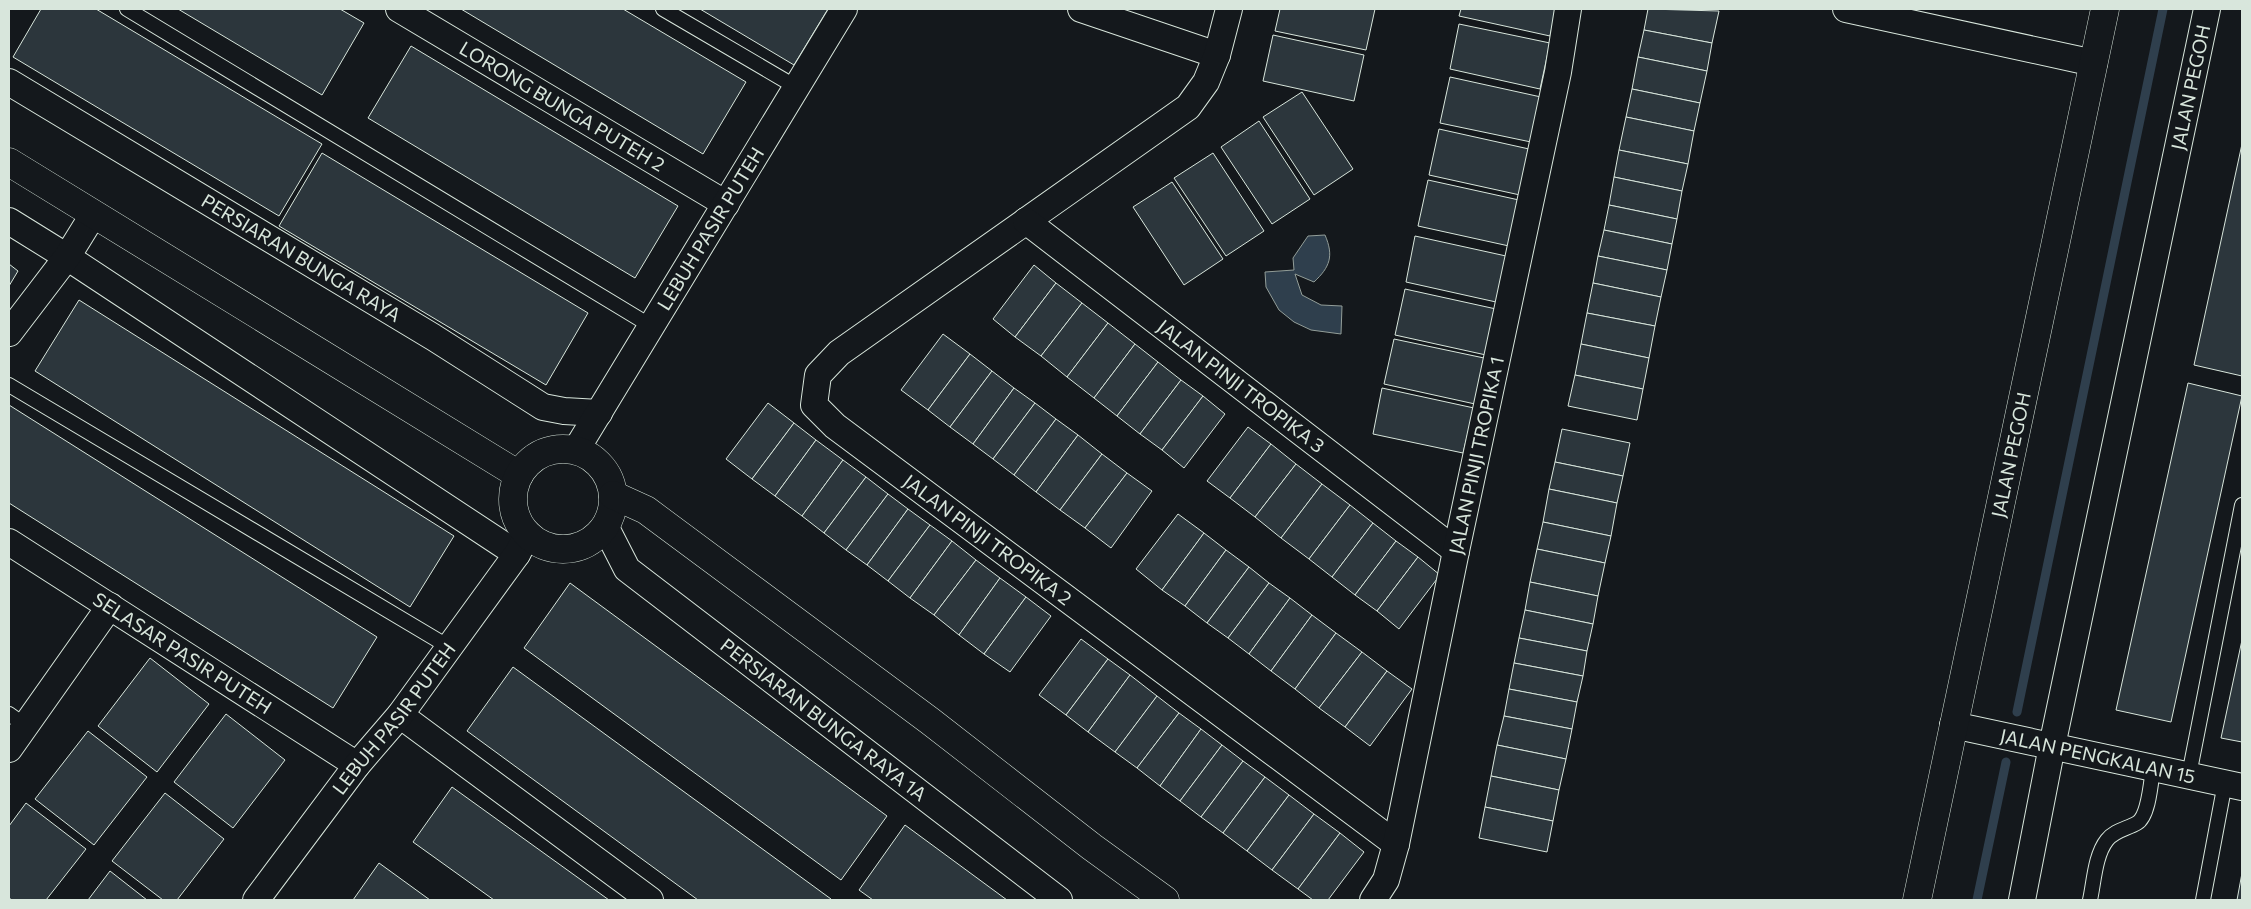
<svg xmlns="http://www.w3.org/2000/svg" width="2251" height="909" font-family="Commissioner,sans-serif">
	<rect width="100%" height="100%" fill="#14181c"/>
	<!-- water -->
	<path fill="#2f3f4d" stroke="#939e99" d="M1325,235c9,21 5,32 -11,47l-19,-8 7,21 19,10 21,1 -1,28 -30,-4 -17,-8 -15,-12 -13,-23 -1,-15 29,-2 -1,-12 15,-22z"/>
	<g fill="none" stroke-linecap="round" stroke-linejoin="round">
		<!-- stream -->
		<g stroke="#2f3f4d" stroke-width="9">
			<path d="M2017,712l146,-703"/>
			<path d="M1977,900l29,-138"/>
		</g>
	</g>
	<!-- building -->
	<g fill="#2c363c" stroke="#d8e6dc">
		<path d="M41,9h55l226,135 -43,72 -266,-159z"/>
		<path d="M178,9h162l24,14 -42,72z"/>
		<path d="M461,9h162l123,73 -43,72z"/>
		<path d="M700,9h128l-34,56z"/>
		<path d="M1280,9h95l-9,41 -91,-19z"/>
		<path d="M1461,9h95l-6,27 -91,-20z"/>
		<path d="M1648,9l71,2 -7,32 -68,-13z"/>
		<path d="M1459,24l91,19 -10,46 -90,-20z"/>
		<path d="M1644,30l68,13 -5,28 -69,-14z"/>
		<path d="M1273,35l91,20 -10,46 -91,-20z"/>
		<path d="M411,46l267,160 -43,72 -267,-160z"/>
		<path d="M1638,57l69,14 -7,32 -68,-14z"/>
		<path d="M1450,77l91,20 -10,45 -91,-19z"/>
		<path d="M1632,89l68,14 -6,28 -68,-14z"/>
		<path d="M1302,92l51,77 -39,26 -51,-78z"/>
		<path d="M1626,117l68,14 -6,33 -69,-14z"/>
		<path d="M1259,121l51,78 -38,25 -51,-77z"/>
		<path d="M1439,129l90,20 -9,46 -91,-20z"/>
		<path d="M2242,144v232l-48,-11z"/>
		<path d="M1619,150l69,14 -6,27 -68,-14z"/>
		<path d="M322,153l266,160 -42,72 -267,-159z"/>
		<path d="M1213,153l51,78 -38,25 -52,-78z"/>
		<path d="M1614,177l68,14 -5,28 -68,-14z"/>
		<path d="M1428,180l91,20 -10,46 -91,-20z"/>
		<path d="M1172,182l51,77 -39,26 -51,-78z"/>
		<path d="M1609,205l68,14 -5,25 -68,-14z"/>
		<path d="M1604,230l68,14 -5,26 -69,-14z"/>
		<path d="M1415,236l91,20 -10,46 -90,-20z"/>
		<path d="M1598,256l69,14 -6,27 -68,-14z"/>
		<path d="M9,264l9,7 -9,15z"/>
		<path d="M1034,265l22,18 -41,54 -22,-18z"/>
		<path d="M1056,283l26,20 -41,53 -26,-19z"/>
		<path d="M1593,283l68,14 -6,29 -68,-13z"/>
		<path d="M1405,289l91,20 -10,46 -91,-20z"/>
		<path d="M79,300l375,236 -44,71 -375,-236z"/>
		<path d="M1082,303l26,20 -41,54 -26,-21z"/>
		<path d="M1587,313l68,13 -6,32 -68,-14z"/>
		<path d="M1108,323l27,21 -41,54 -27,-21z"/>
		<path d="M943,334l27,20 -42,56 -27,-20z"/>
		<path d="M1394,339l90,19 -9,46 -91,-20z"/>
		<path d="M1135,344l23,18 -41,54 -23,-18z"/>
		<path d="M1581,344l68,14 -6,31 -68,-14z"/>
		<path d="M970,354l22,17 -42,56 -22,-17z"/>
		<path d="M1158,362l23,18 -41,54 -23,-18z"/>
		<path d="M992,371l22,17 -41,56 -23,-17z"/>
		<path d="M1575,375l68,14 -6,31 -69,-14z"/>
		<path d="M1181,380l22,16 -41,54 -22,-16z"/>
		<path d="M2188,383l54,13 -71,326 -55,-12z"/>
		<path d="M1014,388l21,15 -42,56 -20,-15z"/>
		<path d="M1382,388l92,20 -11,45 -90,-19z"/>
		<path d="M1203,396l22,18 -41,54 -22,-18z"/>
		<path d="M768,403l26,20 -42,56 -26,-20z"/>
		<path d="M1035,403l21,16 -42,56 -21,-16z"/>
		<path d="M9,405l368,232 -44,71 -324,-205z"/>
		<path d="M1056,419l22,16 -42,57 -22,-17z"/>
		<path d="M794,423l22,17 -41,56 -23,-17z"/>
		<path d="M1248,427l23,17 -41,54 -23,-17z"/>
		<path d="M1562,429l68,14 -7,33 -68,-14z"/>
		<path d="M1078,435l24,19 -42,56 -24,-18z"/>
		<path d="M816,440l27,20 -41,56 -27,-20z"/>
		<path d="M1271,444l25,20 -41,53 -25,-19z"/>
		<path d="M1102,454l25,19 -42,55 -25,-18z"/>
		<path d="M843,460l23,17 -42,56 -22,-17z"/>
		<path d="M1555,462l68,14 -6,27 -68,-14z"/>
		<path d="M1296,464l26,20 -41,54 -26,-21z"/>
		<path d="M1127,473l25,18 -41,57 -26,-20z"/>
		<path d="M866,477l22,17 -42,56 -22,-17z"/>
		<path d="M1322,484l28,21 -41,54 -28,-21z"/>
		<path d="M1549,489l68,14 -6,33 -68,-14z"/>
		<path d="M888,494l20,15 -41,56 -21,-15z"/>
		<path d="M1350,505l23,18 -41,54 -23,-18z"/>
		<path d="M908,509l22,16 -42,56 -21,-16z"/>
		<path d="M1178,514l26,19 -42,57 -26,-21z"/>
		<path d="M1543,522l68,14 -6,27 -68,-14z"/>
		<path d="M1373,523l23,18 -41,54 -23,-18z"/>
		<path d="M930,525l22,16 -42,57 -22,-17z"/>
		<path d="M1204,533l22,17 -41,56 -23,-16z"/>
		<path d="M952,541l24,19 -42,55 -24,-17z"/>
		<path d="M1396,541l22,16 -41,54 -22,-16z"/>
		<path d="M1537,549l68,14 -7,33 -68,-14z"/>
		<path d="M1226,550l23,17 -42,56 -22,-17z"/>
		<path d="M1418,557l22,18 -41,54 -22,-18z"/>
		<path d="M976,560l24,18 -41,57 -25,-20z"/>
		<path d="M1249,567l20,16 -41,55 -21,-15z"/>
		<path d="M1000,578l26,19 -42,57 -25,-19z"/>
		<path d="M1530,582l68,14 -5,28 -68,-14z"/>
		<path d="M570,583l317,233 -46,64 -317,-232z"/>
		<path d="M1269,583l21,15 -41,56 -21,-16z"/>
		<path d="M1026,597l25,19 -41,56 -26,-18z"/>
		<path d="M1290,598l22,17 -41,56 -22,-17z"/>
		<path d="M1525,610l68,14 -6,27 -68,-13z"/>
		<path d="M1312,615l24,18 -41,56 -24,-18z"/>
		<path d="M1336,633l26,19 -43,56 -24,-19z"/>
		<path d="M1519,638l68,13 -4,25 -69,-13z"/>
		<path d="M1081,639l27,20 -42,56 -27,-20z"/>
		<path d="M2242,640v102l-21,-4z"/>
		<path d="M1362,652l25,19 -42,56 -26,-19z"/>
		<path d="M150,658l59,46 -52,68 -59,-46z"/>
		<path d="M1108,659l22,16 -42,57 -22,-17z"/>
		<path d="M1514,663l69,13 -6,26 -68,-13z"/>
		<path d="M513,667l318,232 -1,1h-132l-231,-169z"/>
		<path d="M1387,671l25,18 -42,57 -25,-19z"/>
		<path d="M1130,675l27,21 -42,56 -27,-20z"/>
		<path d="M1509,689l68,13 -5,27 -68,-13z"/>
		<path d="M1157,696l22,17 -42,55 -22,-16z"/>
		<path d="M1179,713l22,16 -41,57 -23,-18z"/>
		<path d="M226,714l59,46 -52,68 -59,-46z"/>
		<path d="M1504,716l68,13 -6,30 -69,-14z"/>
		<path d="M1201,729l21,16 -42,56 -20,-15z"/>
		<path d="M88,731l59,46 -53,68 -59,-46z"/>
		<path d="M1222,745l21,16 -42,56 -21,-16z"/>
		<path d="M1497,745l69,14 -7,31 -68,-14z"/>
		<path d="M1243,761l22,16 -42,56 -22,-16z"/>
		<path d="M1491,776l68,14 -6,31 -68,-14z"/>
		<path d="M1265,777l24,18 -42,56 -24,-18z"/>
		<path d="M452,787l157,113h-115l-81,-58z"/>
		<path d="M165,793l59,46 -47,61h-14l-51,-39z"/>
		<path d="M1289,795l25,19 -42,56 -25,-19z"/>
		<path d="M26,803l60,46 -40,51h-34l-3,-2v-72z"/>
		<path d="M1485,807l68,14 -6,31 -68,-14z"/>
		<path d="M1314,814l26,19 -42,56 -26,-19z"/>
		<path d="M905,825l102,75h-134l-14,-10z"/>
		<path d="M1340,833l24,19 -36,48h-15l-15,-11z"/>
		<path d="M379,863l51,37h-77z"/>
		<path d="M110,871l37,29h-59z"/>
		<path d="M2242,873v27h-5z"/>
	</g>
	<g fill="none" stroke-linecap="round" stroke-linejoin="round">
		<!-- service casing -->
		<g stroke="#d8e6dc" stroke-width="16">
			<g id="service">
				<path d="M127,9l524,317"/>
				<path d="M663,9l133,78"/>
				<path d="M9,385l440,262"/>
				<path d="M9,714l17,12"/>
				<path d="M2189,775l53,-270"/>
				<path d="M2090,900c4,-18 5,-45 17,-60 8,-10 20,-11 30,-17 12,-7 14,-42 16,-55"/>
				<path d="M2203,900l22,-117"/>
			</g>
		</g>
		<!-- minor casing -->
		<g stroke="#d8e6dc" stroke-width="28">
			<g id="minor">
				<path id="s1" d="M399,9l327,195"/>
				<path d="M1081,9l136,46"/>
				<path id="s2" d="M1229,9l-12,46 -11,27 -18,25 -349,246 -21,22 -4,30 21,21 561,418"/>
				<path d="M1846,9l248,54"/>
				<path id="s3" d="M9,82l424,255 110,70 21,4 35,2"/>
				<path d="M9,221l58,36 450,297"/>
				<path id="s4" d="M1026,221l430,330"/>
				<path d="M9,333l58,-76 26,-42"/>
				<path id="s5" d="M576,450l268,-441"/>
				<path id="s6" d="M605,526l22,43 432,331"/>
				<path id="s7" d="M9,542l348,223"/>
				<path d="M400,715l250,185"/>
				<path id="s8" d="M1953,725l289,62"/>
				<path d="M9,749l101,-143"/>
				<path id="s9" d="M256,900l101,-135 43,-50 117,-161 11,-20"/>
				<path id="s10" d="M1373,900l13,-20 10,-36 60,-293 102,-479 10,-63"/>
				<path id="s11" d="M2022,900l30,-154 155,-737"/>
			</g>
		</g>
		<!-- tertiary casing -->
		<g stroke="#d8e6dc" stroke-width="29">
			<g id="tertiary">
				<path d="M9,162l510,313"/>
				<circle cx="563" cy="499" r="50"/>
				<path d="M613,495l33,15 284,211 162,126 73,53"/>
				<path id="s12" d="M1917,900l188,-891"/>
			</g>
		</g>
		<!-- service -->
		<use href="#service" stroke="#14181c" stroke-width="14"/>
		<!-- minor -->
		<use href="#minor" stroke="#14181c" stroke-width="26"/>
		<!-- tertiary -->
		<use href="#tertiary" stroke="#14181c" stroke-width="28"/>
	</g>
	<g text-anchor="middle" stroke-width="4" stroke-linejoin="round" paint-order="stroke">
		<!-- street labels -->
		<g font-size="19" fill="#d8e6dc" stroke="#14181c">
			<text dy="7" stroke="none"><textPath href="#s11" startOffset="830">JALAN PEGOH</textPath></text>
			<text dy="7" stroke="none"><textPath href="#s1" startOffset="190">LORONG BUNGA PUTEH 2</textPath></text>
			<text dy="7" stroke="none"><textPath href="#s5" startOffset="259">LEBUH PASIR PUTEH</textPath></text>
			<text dy="7" stroke="none"><textPath href="#s3" startOffset="341">PERSIARAN BUNGA RAYA</textPath></text>
			<text dy="7" stroke="none"><textPath href="#s4" startOffset="271">JALAN PINJI TROPIKA 3</textPath></text>
			<text dy="7" stroke="none"><textPath href="#s12" startOffset="455">JALAN PEGOH</textPath></text>
			<text dy="7" stroke="none"><textPath href="#s10" startOffset="458">JALAN PINJI TROPIKA 1</textPath></text>
			<text dy="7" stroke="none"><textPath href="#s2" startOffset="815">JALAN PINJI TROPIKA 2</textPath></text>
			<text dy="7" stroke="none"><textPath href="#s7" startOffset="206">SELASAR PASIR PUTEH</textPath></text>
			<text dy="7" stroke="none"><textPath href="#s9" startOffset="228">LEBUH PASIR PUTEH</textPath></text>
			<text dy="7" stroke="none"><textPath href="#s6" startOffset="296">PERSIARAN BUNGA RAYA 1A</textPath></text>
			<text dy="7" stroke="none"><textPath href="#s8" startOffset="148">JALAN PENGKALAN 15</textPath></text>
		</g>
	</g>
	<!-- border -->
	<rect width="2251" height="909" fill="none" stroke="#d8e6dc" stroke-width="20"/>
</svg>
